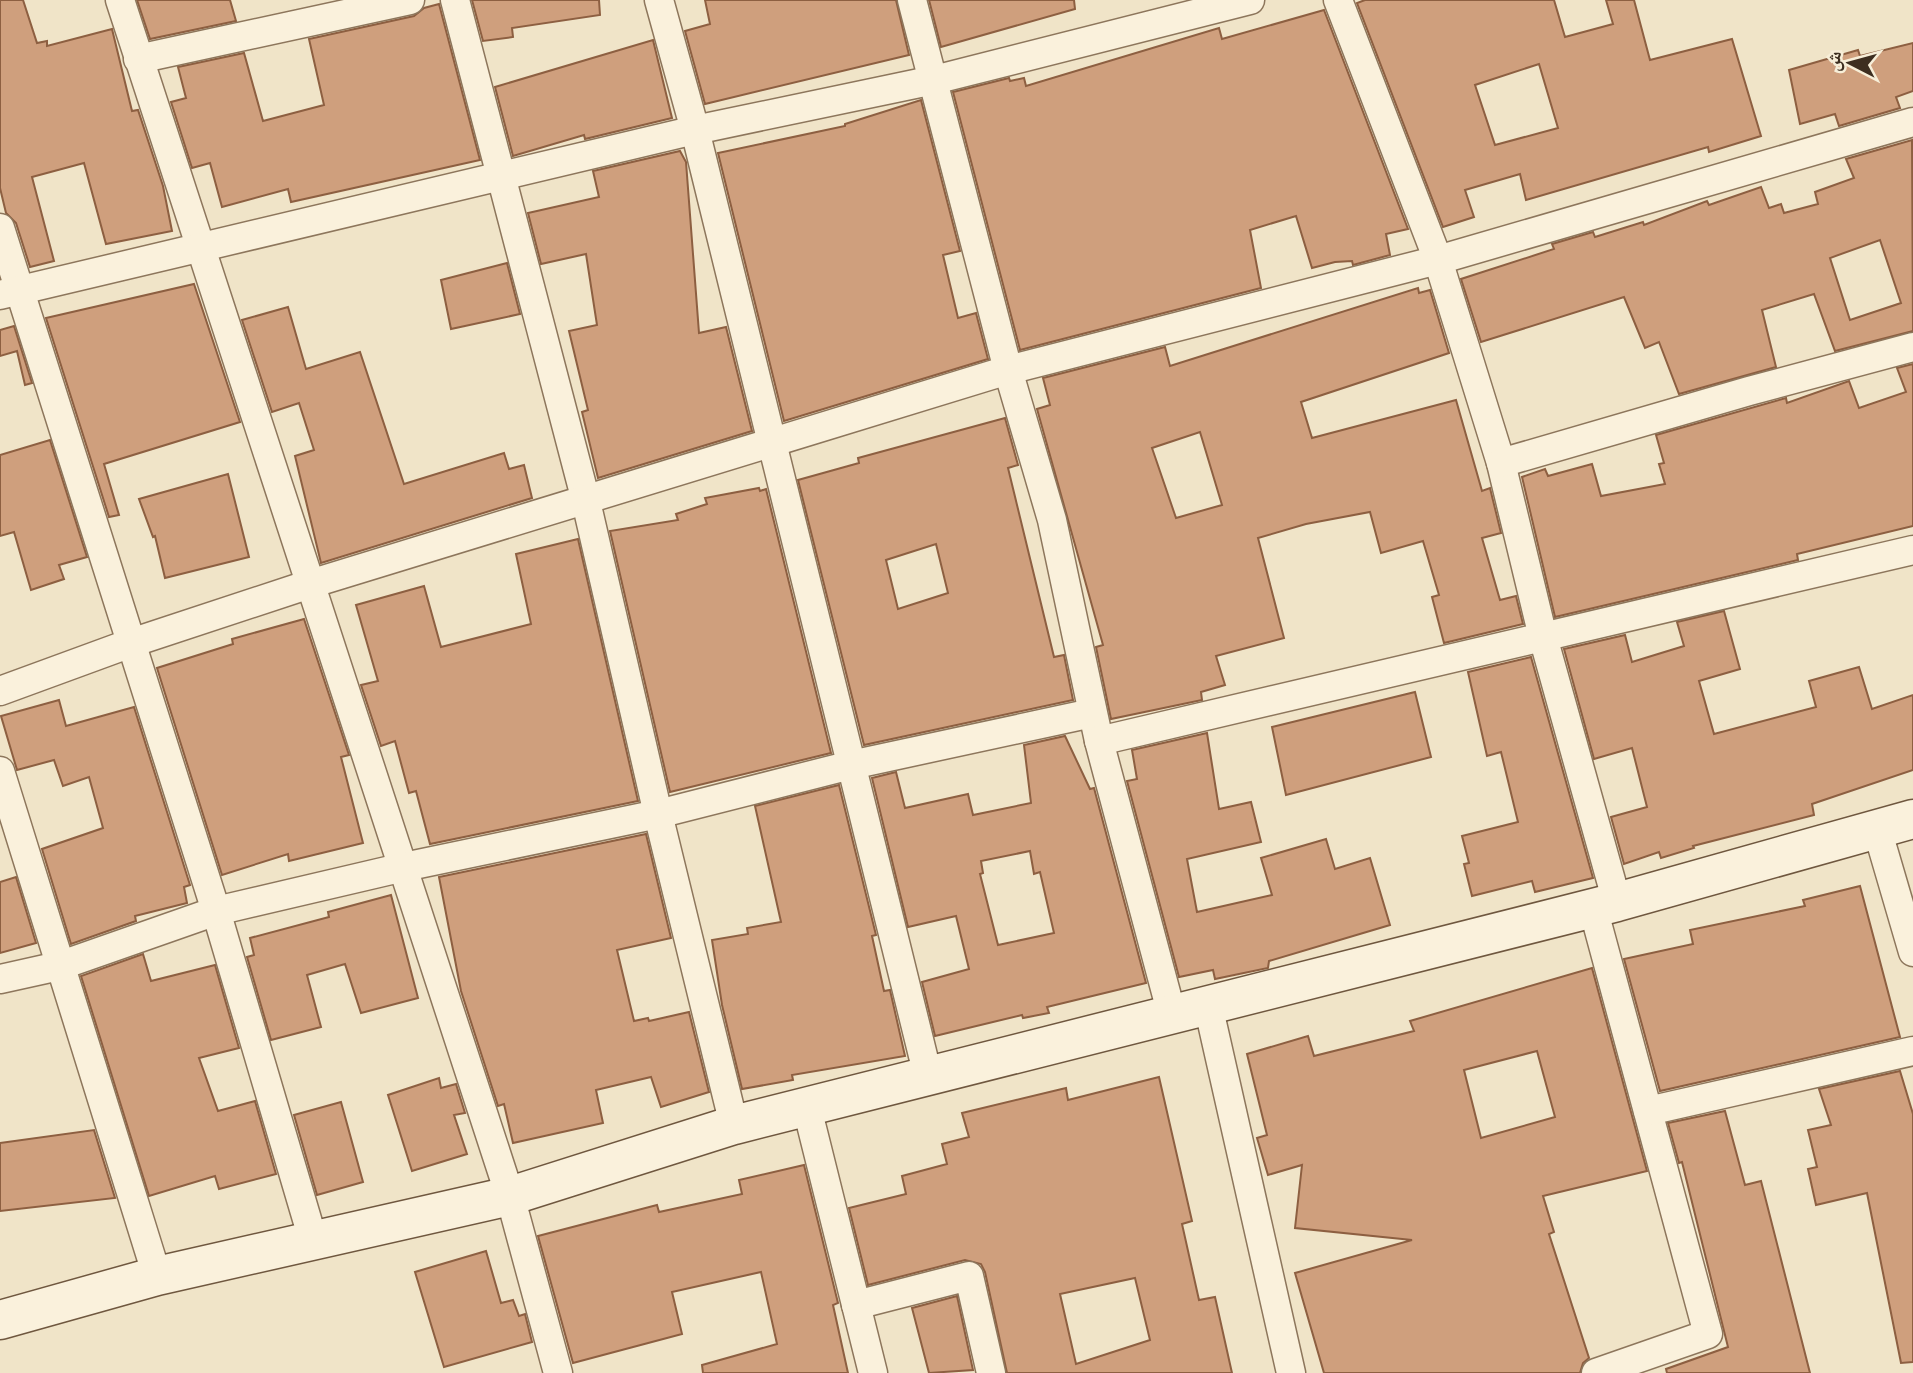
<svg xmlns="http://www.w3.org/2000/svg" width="1913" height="1373" font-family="'Crimson Pro','Noto Naskh Arabic',serif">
	<rect width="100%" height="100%" fill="#f0e4c8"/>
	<!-- building -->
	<g fill="#cf9f7d" stroke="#8d5f41" stroke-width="2" fill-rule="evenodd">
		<path d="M0,0h23l14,43 10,-2v5l65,-17 20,82 6,-1 25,76 9,45 -66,13 -22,-81 -52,14 22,84 -24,6 -14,-44 -10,-10 -6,-25z"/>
		<path d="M137,0h93l6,21 -86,18z"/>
		<path d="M472,0h127l1,15 -88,13 1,9 -30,4z"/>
		<path d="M705,0h191l13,55 -204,49 -20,-73 25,-7z"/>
		<path d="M929,0h145l1,9 -134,38z"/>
		<path d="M1365,0h189l11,37 48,-13 -7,-24h28l16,60 82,-21 29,97 -52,16 -1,-5 -182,53 -6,-26 -55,16 9,27 -31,10 -86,-224zM1539,64l19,64 -63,17 -20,-60z"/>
		<path d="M439,4l41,156 -189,42 -3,-13 -66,18 -12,-44 -18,5 -21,-66 15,-4 -8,-31 66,-14 19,68 61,-16 -15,-66 105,-23 10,-8z"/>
		<path d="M1324,10l84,219 -22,5 4,21 -37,10 -1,-4 -17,1 -23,6 -16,-52 -46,14 11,58 -241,62 -67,-258 56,-14 1,3 14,-3 2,8 193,-58 3,11z"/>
		<path d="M653,40l19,78 -87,21 -1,-4 -71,21 -18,-69z"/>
		<path d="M1913,43v48l-17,6 4,11 -61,18 -4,-12 -35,10 -11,-54 69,-20 2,6z"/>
		<path d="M921,100l39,151 -17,4 15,63 18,-5 12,46 -204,62 -66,-268 127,-27v-2z"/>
		<path d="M1912,140l1,191 -78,20 -21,-57 -52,16 14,57 -97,27 -20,-52 -14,6 -21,-51 -143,45 -20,-63 93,-30 -2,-5 41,-12 2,5 48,-15 1,3 63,-24 2,4 52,-18 8,21 12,-4 3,9 34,-9 -3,-12 39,-14 -8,-19zM1880,240l21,63 -51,17 -20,-62z"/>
		<path d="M680,151l6,11 13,171 27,-6 26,104 -154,47 -16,-66 6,-2 -19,-79 28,-6 -11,-71 -45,10 -13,-51 71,-16 -6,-26z"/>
		<path d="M507,263l13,51 -69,15 -10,-49z"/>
		<path d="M194,284l46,138 -136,42 15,51 -10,2 -63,-199z"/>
		<path d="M1418,288l1,5 11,-3 19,63 -148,49 11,36 144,-38 26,91 8,-3 11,45 -19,5 18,62 16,-4 7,28 -79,19 -12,-46 7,-2 -16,-54 -42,12 -11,-41 -64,12 -48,14 26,100 -68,18 9,29 -24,7 1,8 -91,19 -15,-72 7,-2 -66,-236 13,-4 -7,-27 122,-31 5,19zM1200,432l22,73 -46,13 -24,-70z"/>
		<path d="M288,307l18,62 54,-17 44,132 100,-31 5,16 15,-4 8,33 -211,65 -26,-107 19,-6 -15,-47 -27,9 -30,-92z"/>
		<path d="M14,326l18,57 -7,2 -8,-34 -17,5v-26z"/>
		<path d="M1913,364v162l-116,28 1,6 -243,57 -33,-140 23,-8 3,7 44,-12 9,32 64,-12 -6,-20 5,-1 -8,-28 130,-37 1,5 62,-22 10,27 47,-16 -9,-24z"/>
		<path d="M1005,418l13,47 -10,3 46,189 10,-2 9,45 -209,45 -66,-265 61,-17 -1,-5zM936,544l12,49 -50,16 -12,-49z"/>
		<path d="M50,440l37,117 -28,8 5,14 -33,11 -17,-58 -14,4v-81z"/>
		<path d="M228,474l21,83 -84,21 -10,-42 -2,1 -14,-38z"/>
		<path d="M759,488l1,3 6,-2 65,264 -161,39 -60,-261 68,-11 -2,-6 31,-10 -2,-6z"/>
		<path d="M578,539l60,262 -208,43 -14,-53 -7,2 -14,-52 -14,5 -20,-61 17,-4 -22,-76 68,-19 17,61 90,-23 -15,-70z"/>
		<path d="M1724,611l16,58 -41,12 15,53 102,-27 -7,-26 50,-14 13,42 41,-14v75l-101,34 2,11 -121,31 1,2 -33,10 -2,-6 -35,12 -13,-47 36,-10 -15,-59 -38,11 -30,-110 61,-14 7,27 52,-16 -7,-24z"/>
		<path d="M304,619l45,136 -8,2 22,86 -74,18 -1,-7 -66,21 -65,-207 76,-24 -1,-5z"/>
		<path d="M1531,657l62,221 -58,14 -3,-11 -60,15 -8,-32 5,-1 -7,-27 56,-14 -17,-70 -14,4 -19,-84z"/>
		<path d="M1415,692l16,65 -145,38 -14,-68z"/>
		<path d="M59,700l7,26 68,-19 56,178 -6,2 3,16 -52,13 1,5 -65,23 -29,-95 61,-21 -14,-51 -26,9 -9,-26 -37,10 -16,-54z"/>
		<path d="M1207,733l12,76 32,-7 10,40 -74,17 10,53 75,-17 -11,-37 65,-19 9,30 35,-11 20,67 -121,36 -1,7 -53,11 -2,-9 -34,7 -52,-196 10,-2 -5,-29z"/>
		<path d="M1065,736l25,53 4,-1 52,195 -99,24 2,6 -26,5 -1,-3 -87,21 -13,-54 47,-13 -13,-53 -48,11 -36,-149 24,-6 9,36 63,-14 5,21 58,-12 -7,-58zM1030,851l4,23 6,-2 14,61 -56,12 -18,-71 3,-1 -2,-12z"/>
		<path d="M839,785l37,150 -4,1 12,55 6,-1 15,66 -113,19 1,5 -51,9 -20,-84 -10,-65 36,-6 -1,-6 34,-6 -26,-116z"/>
		<path d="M646,834l25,104 -54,12 17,71 14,-3 1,3 40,-9 20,80 -48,15 -10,-30 -55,13 7,33 -90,20 -9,-39 -6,2 -37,-115 -22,-114z"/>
		<path d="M16,877l20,66 -36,10v-71z"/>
		<path d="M1860,886l40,151 -240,54 -36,-132 69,-15 -3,-14 115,-24 -2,-6z"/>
		<path d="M391,895l27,103 -57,15 -16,-49 -38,11 14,52 -50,13 -24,-83 7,-2 -4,-17 79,-21 -1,-5z"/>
		<path d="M143,954l8,27 64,-16 24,83 -40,10 19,53 37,-10 21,73 -57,15 -4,-13 -66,20 -68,-220z"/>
		<path d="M1592,968l55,203 -104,25 11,36 -5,2 40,124 -6,5 -3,10h-256l-29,-100 117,-33 -117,-12 7,-63 -34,10 -11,-37 10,-3 -20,-81 61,-18 6,20 100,-25 -4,-10zM1537,1051l18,66 -74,21 -17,-68z"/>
		<path d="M1900,1071l13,43v248l-12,1 -34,-170 -51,12 -8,-36 9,-2 -9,-37 23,-5 -12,-36z"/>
		<path d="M1159,1077l33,144 -10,3 17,76 16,-3 17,76h-225l-22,-101 -4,-8 -16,-4 -97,25 -19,-77 57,-14 -4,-18 45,-12 -5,-20 27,-7 -7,-24 104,-25 2,12zM1135,1278l15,62 -74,24 -16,-70z"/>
		<path d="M439,1078l2,10 15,-4 9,29 -11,2 13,39 -55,17 -24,-76z"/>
		<path d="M341,1102l22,80 -46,13 -23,-80z"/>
		<path d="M1725,1111l20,74 16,-4 49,192h-143l-1,-4 62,-22 -46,-185 -3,1 -11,-40z"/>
		<path d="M94,1130l21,68 -115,13v-68z"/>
		<path d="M804,1165l34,138 -5,2 15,68h-145l-1,-8 75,-21 -16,-72 -89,20 10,42 -109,29 -35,-127 119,-31 2,7 83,-18 -3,-14z"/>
		<path d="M486,1251l15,52 12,-3 6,16 6,-2 7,28 -88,25 -29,-95z"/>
		<path d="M957,1296l16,74 -44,3 -17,-65z"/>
	</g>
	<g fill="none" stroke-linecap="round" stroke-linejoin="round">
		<!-- street casing -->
		<g stroke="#8d765c" stroke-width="31">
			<g id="street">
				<path d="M120,0l390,1196 48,177"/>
				<path d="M455,0l130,497 73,317 76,311"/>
				<path d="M659,0l36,130 233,946"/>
				<path d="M912,0l96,370 44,150 47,221 73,274"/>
				<path d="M1338,0l100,260 63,203 42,174 74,265"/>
				<path d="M138,59l272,-59"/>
				<path d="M0,228l216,683 98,332"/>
				<path d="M0,295l695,-165 239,-50 316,-80"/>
				<path d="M1501,463l248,-72 164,-44"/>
				<path d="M0,691l131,-48 179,-59 698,-214 430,-110 475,-138"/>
				<path d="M1099,741l814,-191"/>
				<path d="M0,771l157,505"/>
				<path d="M1877,829l36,123"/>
				<path d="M1593,908l115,426 -112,39"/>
				<path d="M0,979l59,-13 157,-55 188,-44 254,-53 193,-49 241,-52"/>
				<path d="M1208,1005l83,368"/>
				<path d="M807,1108l66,265"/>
				<path d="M1648,1111l265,-60"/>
				<path d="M856,1305l113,-29 22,97"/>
			</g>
		</g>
		<!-- secondary casing -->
		<g stroke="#6f573f" stroke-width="41">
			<path id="secondary" d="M0,1320l157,-44 353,-80 224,-71 883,-223 296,-83"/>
		</g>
		<!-- street -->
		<use href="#street" stroke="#faf1dc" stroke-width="28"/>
		<!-- secondary -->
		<use href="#secondary" stroke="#faf1dc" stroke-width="38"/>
	</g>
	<!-- north arrow -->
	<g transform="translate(1850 63) rotate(276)" stroke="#f7eed8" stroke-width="5" paint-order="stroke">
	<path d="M0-5L12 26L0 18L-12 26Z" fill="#3d2e20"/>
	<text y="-10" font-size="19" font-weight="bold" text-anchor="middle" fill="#3d2e20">ش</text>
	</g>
</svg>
